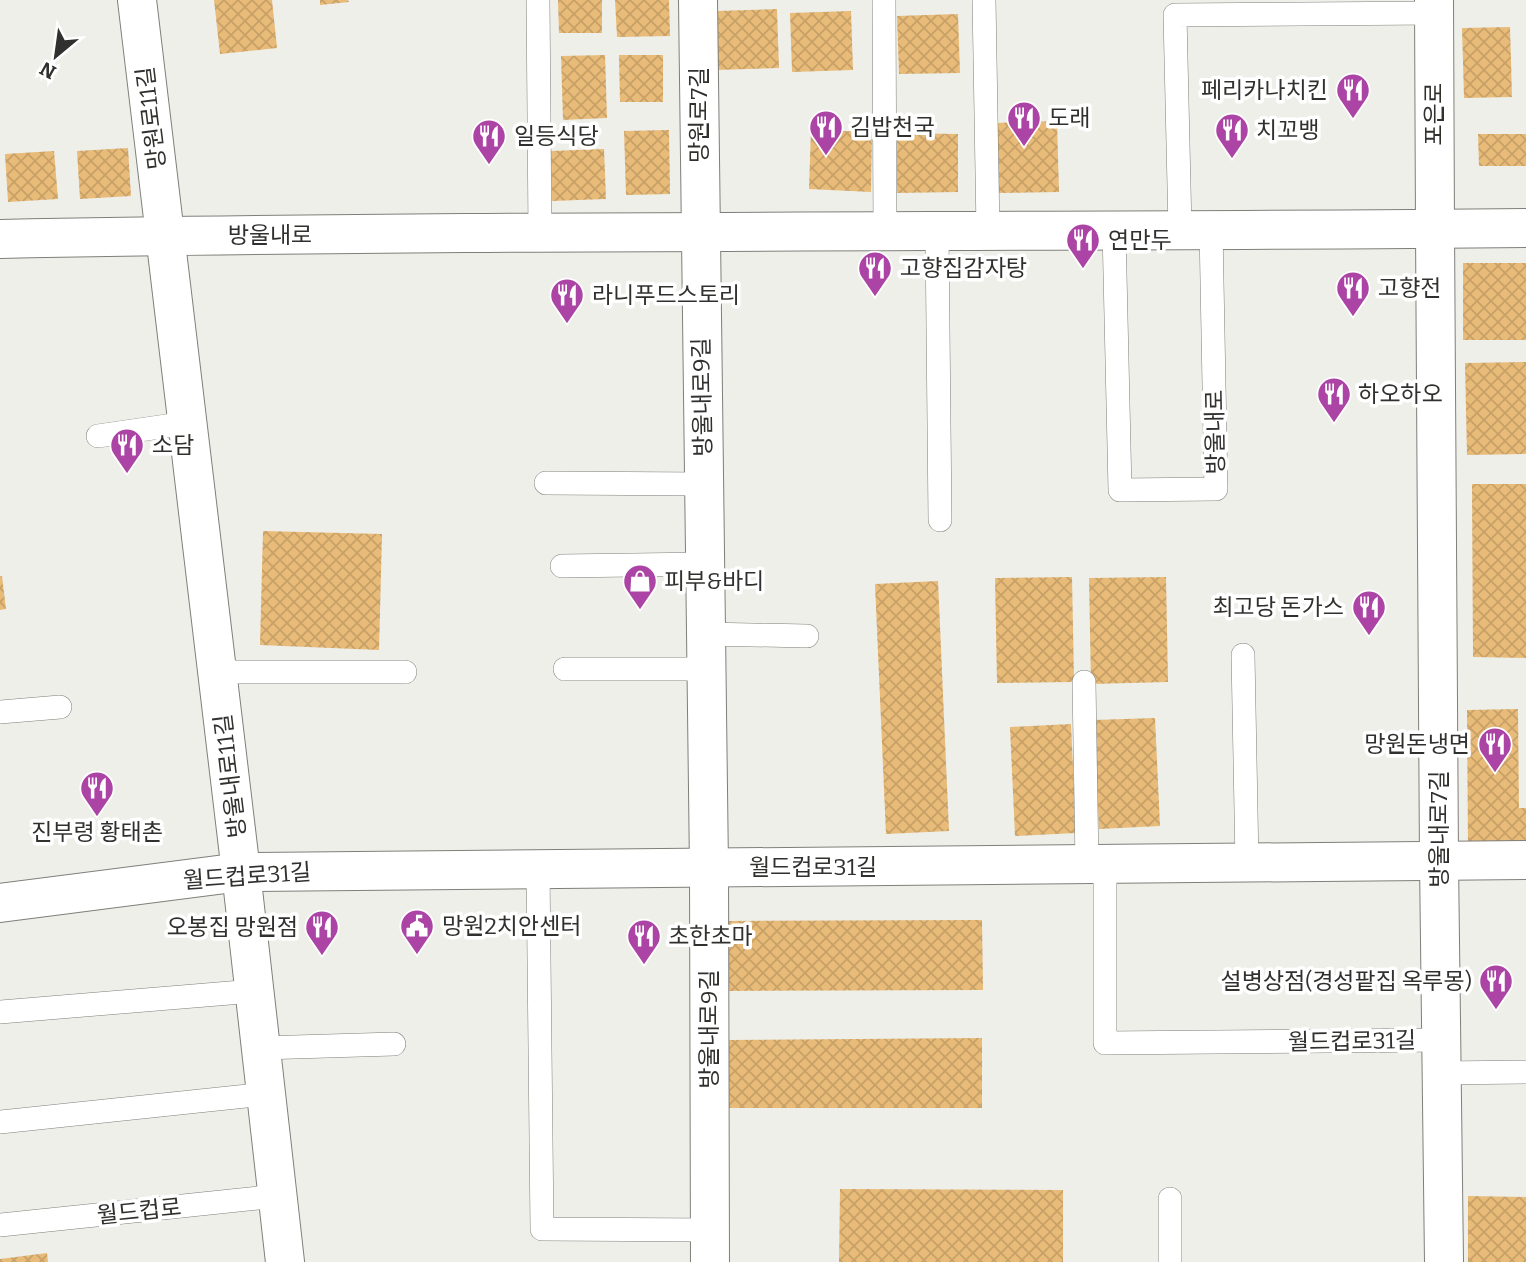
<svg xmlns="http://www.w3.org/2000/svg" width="1526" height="1262" font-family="Bitter,'Noto Sans KR',serif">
	<defs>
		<pattern id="building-cross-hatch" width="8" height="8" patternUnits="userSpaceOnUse" patternTransform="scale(1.75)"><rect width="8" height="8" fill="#e8bb78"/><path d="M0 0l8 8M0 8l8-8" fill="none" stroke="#c7a168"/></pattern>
	</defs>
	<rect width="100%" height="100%" fill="#efefea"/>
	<!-- building -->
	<g fill="url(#building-cross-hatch)">
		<path d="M214,0h58l5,48 -57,6z"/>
		<path d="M320,0h28l1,2 -29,3z"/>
		<path d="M558,0h44v33h-43z"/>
		<path d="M615,0h54l1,36 -53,1z"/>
		<path d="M777,9l2,59 -62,2 -1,-59z"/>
		<path d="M851,11l2,59 -61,2 -2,-59z"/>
		<path d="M958,14l2,59 -61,1 -2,-58z"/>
		<path d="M1510,27l2,70 -48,1 -2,-70z"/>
		<path d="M605,55l2,63 -44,2 -2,-64z"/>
		<path d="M619,55h44v47h-43z"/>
		<path d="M1057,121l2,71 -61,1 -2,-70z"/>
		<path d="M669,130l1,64 -44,1 -2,-64z"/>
		<path d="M811,130l61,2 -1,60 -62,-3z"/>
		<path d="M897,133l61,1v58l-61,1z"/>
		<path d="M1478,134h48v32h-47z"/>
		<path d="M128,148l3,48 -51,3 -3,-48z"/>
		<path d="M604,149l2,50 -54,2 -1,-50z"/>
		<path d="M54,151l4,48 -50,3 -3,-48z"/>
		<rect x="1463" y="263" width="63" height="77"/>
		<path d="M1526,362v92l-59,1 -2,-92z"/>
		<path d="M1472,484h54v174l-53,-1z"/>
		<path d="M263,531l119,3 -3,116 -119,-5z"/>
		<path d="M0,576h2l4,33 -6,1z"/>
		<path d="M1072,577l2,105 -77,1 -2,-105z"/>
		<path d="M1166,577l2,105 -77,2 -2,-106z"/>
		<path d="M938,581l11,250 -63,3 -11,-250z"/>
		<path d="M1518,709l1,99h7v39l-58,1 -1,-138z"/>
		<path d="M1155,718l5,108 -61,3 -5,-109z"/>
		<path d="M1071,724l5,109 -61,3 -5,-109z"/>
		<path d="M982,920l1,70 -254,1v-70z"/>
		<path d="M982,1038v70h-253l-2,-68z"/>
		<path d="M840,1189l223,1v72h-224z"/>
		<path d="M1468,1196l58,1v65h-58z"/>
		<path d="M47,1253l1,9h-48v-3z"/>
	</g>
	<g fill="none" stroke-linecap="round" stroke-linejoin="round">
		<!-- service casing -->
		<g stroke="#7f7f7a" stroke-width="24">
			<g id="service">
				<path d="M538,0l2,233"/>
				<path d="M884,0l1,231"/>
				<path d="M984,0l4,230"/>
				<path d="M1180,229l-5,-214 259,-2"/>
				<path d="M1114,230l6,260 96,-1 -5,-260"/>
				<path d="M937,231l3,289"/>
				<path d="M98,436l89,-13"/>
				<path d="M546,483l157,1"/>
				<path d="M562,566l142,-2"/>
				<path d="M705,634l102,2"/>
				<path d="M1243,655l4,208"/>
				<path d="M565,669h141"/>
				<path d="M217,672h188"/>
				<path d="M1084,682l3,183"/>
				<path d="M0,712l60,-5"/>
				<path d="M1105,864v179l337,-3"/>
				<path d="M538,868l4,361 168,1"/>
				<path d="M0,1012l254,-21"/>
				<path d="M261,1048l133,-4"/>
				<path d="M1442,1073l84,-1"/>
				<path d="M0,1122l266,-28"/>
				<path d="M1170,1199v63"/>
				<path d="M0,1225l277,-29"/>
			</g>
		</g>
		<!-- minor casing -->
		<g stroke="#7f7f7a" stroke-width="40">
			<g id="minor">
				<path d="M137,0l104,872 44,390"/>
				<path d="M698,0l11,868 1,394"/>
				<path d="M1435,229l4,632 5,401"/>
				<path d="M0,903l241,-31 1285,-12"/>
			</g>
		</g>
		<!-- tertiary casing -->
		<g stroke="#7f7f7a" stroke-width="40">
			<g id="tertiary">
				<path d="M1434,0l1,229"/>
				<path d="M0,239c509,-10 1017,-6 1526,-11"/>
			</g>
		</g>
		<!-- service -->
		<use href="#service" stroke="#fff" stroke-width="23"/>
		<!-- minor -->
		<use href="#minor" stroke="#fff" stroke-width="38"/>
		<!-- tertiary -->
		<use href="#tertiary" stroke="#fff" stroke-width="38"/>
	</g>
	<!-- icons -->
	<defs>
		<g id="restaurant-pin" transform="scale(1.75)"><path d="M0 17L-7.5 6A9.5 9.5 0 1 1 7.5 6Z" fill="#ac44a6" stroke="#fff"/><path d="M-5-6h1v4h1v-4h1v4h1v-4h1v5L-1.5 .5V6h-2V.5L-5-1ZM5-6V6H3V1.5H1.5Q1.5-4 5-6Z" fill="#fff"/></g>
		<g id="shop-pin" transform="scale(1.75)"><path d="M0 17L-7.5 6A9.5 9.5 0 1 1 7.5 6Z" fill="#ac44a6" stroke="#fff"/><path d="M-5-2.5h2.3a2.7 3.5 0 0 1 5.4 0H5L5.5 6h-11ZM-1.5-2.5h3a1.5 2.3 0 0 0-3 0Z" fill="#fff"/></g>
		<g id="civic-pin" transform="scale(1.75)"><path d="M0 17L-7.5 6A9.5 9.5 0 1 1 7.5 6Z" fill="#ac44a6" stroke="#fff"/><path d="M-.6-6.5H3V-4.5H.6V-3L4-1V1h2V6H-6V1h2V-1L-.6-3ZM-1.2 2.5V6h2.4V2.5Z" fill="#fff"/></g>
	</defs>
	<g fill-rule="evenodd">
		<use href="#restaurant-pin" x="1353" y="90"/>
		<use href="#restaurant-pin" x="1024" y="118"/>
		<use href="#restaurant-pin" x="826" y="127"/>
		<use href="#restaurant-pin" x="1232" y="130"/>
		<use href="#restaurant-pin" x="489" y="136"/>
		<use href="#restaurant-pin" x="1083" y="240"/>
		<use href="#restaurant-pin" x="875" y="268"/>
		<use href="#restaurant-pin" x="1353" y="288"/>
		<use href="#restaurant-pin" x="567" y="295"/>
		<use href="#restaurant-pin" x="1334" y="394"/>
		<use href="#restaurant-pin" x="127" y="445"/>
		<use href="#shop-pin" x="640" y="581"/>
		<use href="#restaurant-pin" x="1369" y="607"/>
		<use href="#restaurant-pin" x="1495" y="744"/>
		<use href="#restaurant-pin" x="97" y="788"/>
		<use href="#civic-pin" x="417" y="926"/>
		<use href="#restaurant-pin" x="322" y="927"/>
		<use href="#restaurant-pin" x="644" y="936"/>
		<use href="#restaurant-pin" x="1496" y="981"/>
	</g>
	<g text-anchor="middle" stroke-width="7" stroke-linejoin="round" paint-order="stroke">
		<!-- poi labels -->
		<g font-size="23" fill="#30302e" stroke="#fff" text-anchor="start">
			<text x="1328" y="98" text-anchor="end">페리카나치킨</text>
			<text x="1048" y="126">도래</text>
			<text x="850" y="135">김밥천국</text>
			<text x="1256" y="138">치꼬뱅</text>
			<text x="514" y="144">일등식당</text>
			<text x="1108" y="248">연만두</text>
			<text x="900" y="276">고향집감자탕</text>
			<text x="1378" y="296">고향전</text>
			<text x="592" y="303">라니푸드스토리</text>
			<text x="1358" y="402">하오하오</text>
			<text x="152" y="453">소담</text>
			<text x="664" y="589">피부&amp;바디</text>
			<text x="1344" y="615" text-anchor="end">최고당 돈가스</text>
			<text x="1470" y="752" text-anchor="end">망원돈냉면</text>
			<text x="97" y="840" text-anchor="middle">진부령 황태촌</text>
			<text x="442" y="934">망원2치안센터</text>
			<text x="298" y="935" text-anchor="end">오봉집 망원점</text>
			<text x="668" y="944">초한초마</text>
			<text x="1472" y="989" text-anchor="end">설병상점(경성팥집 옥루몽)</text>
		</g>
		<!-- street labels -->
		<g font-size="23" fill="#30302e" stroke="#fff">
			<text transform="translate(1434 114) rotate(-90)" y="8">포은로</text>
			<text transform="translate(699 115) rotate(-90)" y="8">망원로7길</text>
			<text transform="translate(151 118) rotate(-97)" y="8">망원로11길</text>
			<text x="270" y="243">방울내로</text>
			<text transform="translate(702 397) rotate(-91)" y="8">방울내로9길</text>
			<text transform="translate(1215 432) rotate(-91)" y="8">방울내로</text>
			<text transform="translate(230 776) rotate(-97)" y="8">방울내로11길</text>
			<text transform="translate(1439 829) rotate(-90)" y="8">방울내로7길</text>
			<text x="813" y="875">월드컵로31길</text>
			<text transform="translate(247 876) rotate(-4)" y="8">월드컵로31길</text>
			<text transform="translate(709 1029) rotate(-90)" y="8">방울내로9길</text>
			<text transform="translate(1352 1041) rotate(-1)" y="8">월드컵로31길</text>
			<text transform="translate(139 1211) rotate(-6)" y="8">월드컵로</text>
		</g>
	</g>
	<!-- north arrow -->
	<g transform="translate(56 56) rotate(209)" stroke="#ffffff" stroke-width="5" paint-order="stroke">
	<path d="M0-5L12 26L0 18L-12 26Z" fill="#30302e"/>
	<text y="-10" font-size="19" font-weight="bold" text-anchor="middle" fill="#30302e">N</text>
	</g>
</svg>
